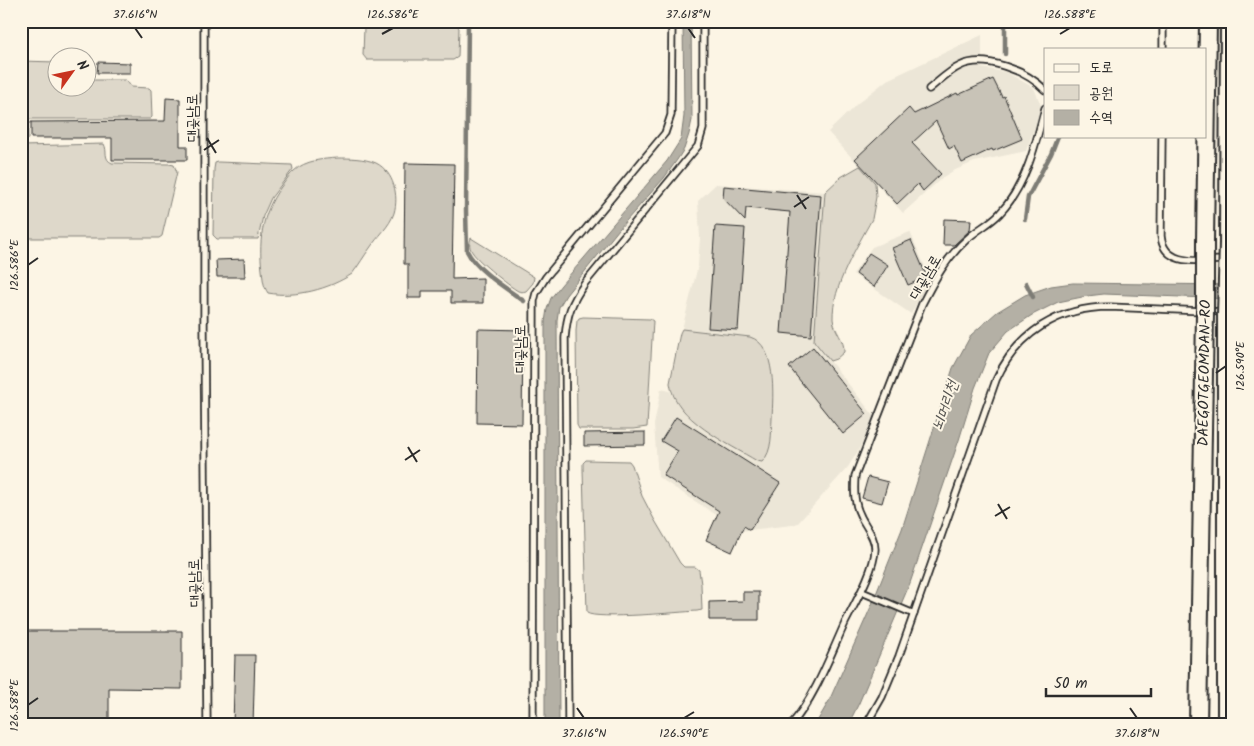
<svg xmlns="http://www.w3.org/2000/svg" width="1254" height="746" font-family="Kalam,'Poor Story',sans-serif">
	<rect width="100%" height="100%" fill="#fcf5e5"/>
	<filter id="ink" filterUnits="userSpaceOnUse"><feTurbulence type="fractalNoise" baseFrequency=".02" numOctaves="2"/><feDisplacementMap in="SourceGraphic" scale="10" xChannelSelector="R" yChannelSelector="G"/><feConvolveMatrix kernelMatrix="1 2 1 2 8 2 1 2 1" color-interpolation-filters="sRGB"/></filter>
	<g filter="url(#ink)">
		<!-- built -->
		<g fill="#ece6d7">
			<path d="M982,35v33l24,4 28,16 8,20 -16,43 -52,11 -21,9 -10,6 -40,36 -75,-81 30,-29 29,-23z"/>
			<path d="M716,184l109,8 -11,149 60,75 -14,32 -12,19 -50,56 -6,2 -51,6 -83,-54 -4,-52 7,-36 9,2 7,12 25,24 55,34 14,-18 2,-62 -4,-20 -9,-19 -10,-5 -68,-8 16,-63 2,-28 -2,-37z"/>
			<path d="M910,232l20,46 -19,36 -58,-40 19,-27z"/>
		</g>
		<!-- green -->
		<g fill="#ded8ca" stroke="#84827a">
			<path d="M370,21l84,1 5,6 -1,29 -5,3h-86l-4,-5 1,-28 1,-4z"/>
			<path d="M21,61l36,1 1,26h30v-8h37l2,1 4,6 18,1 2,2 1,27 -2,2h-120l-2,2v18l-7,2z"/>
			<path d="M104,144c4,7 -1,15 8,19l57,1 5,1 3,7 -15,64 -3,2h-138v-92z"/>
			<path d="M338,158c12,0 26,0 38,5 18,9 23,33 18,50 -4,13 -17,24 -24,35 -6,8 -11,17 -18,26 -23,15 -56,24 -84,19 -5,-7 -5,-15 -6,-23 -4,-32 1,-61 22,-87 3,-4 6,-9 10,-12 11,-11 30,-12 44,-13z"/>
			<path d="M218,162l74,3 1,4 -22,29 -8,18 -5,23h-41l-4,-4 1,-66 1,-6z"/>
			<path d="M860,166l15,17 1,14 -4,22c-15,28 -40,67 -39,100 1,12 12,21 11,33l-8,7 -6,2 -16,-20 11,-149 16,-15z"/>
			<path d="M471,238l63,39 -1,6 -7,8c-4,1 -4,1 -8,0 -9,-5 -40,-30 -45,-38 -4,-5 -4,-10 -2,-15z"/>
			<path d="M583,317l67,2 3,2 -6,106 -14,2h-54l-2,-4 -1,-94 1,-10 2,-3z"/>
			<path d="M682,329l68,8c27,8 23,59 22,81 -1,14 1,33 -10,44l-5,-1c-28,-17 -83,-42 -87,-78l10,-50z"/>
			<path d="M586,460l43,1 3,4 10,31 12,23 26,44 4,4h11l4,3 2,14 1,26 -5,1c-17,1 -101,9 -110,2l-4,-144v-6z"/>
		</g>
		<!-- water -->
		<g fill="#b4b0a5" stroke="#7d7b74">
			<path d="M683,21h8l1,99 -3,14 -5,15 -7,11 -13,18 -45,51 -53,66 -7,12 -2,13 2,405h-14v-403l2,-13 4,-11 10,-13 106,-124 14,-22 3,-23z"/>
			<path d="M1073,283l160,2v14l-129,-5 -17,2 -29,6 -26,13 -24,16 -19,22 -14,35 -16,52 -49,143 -51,120 -11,22h-33l14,-24 41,-92 32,-80 51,-161 18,-33 26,-23 28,-17 26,-9z"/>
		</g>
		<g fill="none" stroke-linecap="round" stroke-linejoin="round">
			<!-- stream -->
			<g stroke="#7d7b74" stroke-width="4.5">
				<path d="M468,21l-2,189 1,41c9,19 40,38 57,50"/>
				<path d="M1005,21v33"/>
				<path d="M1025,219l3,-22 23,-43 7,-18"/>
				<path d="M1026,283l7,14"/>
			</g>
		</g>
		<!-- building -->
		<g fill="#c8c3b7" stroke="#2b2b2b">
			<path d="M98,62l32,1v10h-33z"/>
			<path d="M993,79l9,18 2,-1 18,43 -29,12 -1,-2 -30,14 -8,-17 -5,3 -13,-28 -24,22 29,31 -18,17 -5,-7 -21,20 -42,-45 54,-51 5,6 43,-21 1,2z"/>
			<path d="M166,98l14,1v47h7v14h-75v-22h-81v-16l134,-1z"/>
			<path d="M405,163l49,1 -2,115 31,-1v25h-32v-12h-29v7h-14v-34h-4z"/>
			<path d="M724,186l97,9 -10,141 -30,-3 9,-121 -44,-4 -1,13 -22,-23z"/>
			<path d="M944,219l27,1 -1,10 -16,15h-11z"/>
			<path d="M715,226l30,2 -7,102 -30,-2z"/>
			<path d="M911,240l16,37 -19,8 -16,-37z"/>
			<path d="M869,253l19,12 -14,22 -18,-13z"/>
			<path d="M244,259l1,18h-28l-1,-17z"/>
			<path d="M478,329l45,1 -1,94 -45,-1z"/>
			<path d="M813,347l54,67 -24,20 -54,-67z"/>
			<path d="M676,417l104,66 -30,47 -6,-4 -12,26 -26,-12 13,-29 -56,-36 15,-24 -17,-10z"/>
			<path d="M645,432v13l-61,1v-13z"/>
			<path d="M868,477l20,5 -6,21 -20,-5z"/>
			<path d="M743,592h16v28h-50v-18l34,-1z"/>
			<path d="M21,631h161v58l-73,-1v37h-88z"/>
			<path d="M235,655h20l-2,70h-20z"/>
		</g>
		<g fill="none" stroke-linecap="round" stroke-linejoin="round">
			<!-- lane casing -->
			<g stroke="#2b2b2b" stroke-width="9">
				<g id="lane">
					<path d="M204,21v306l3,398"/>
					<path d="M1163,21v28"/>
					<path d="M929,89c10,-8 20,-18 31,-23 25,-12 67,5 85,24"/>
					<path d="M1162,136l-1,100c3,32 41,24 64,24"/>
					<path d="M862,592l52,22"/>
					<path d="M533,725l1,-424 2,-8 10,-16 119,-144 6,-18 1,-94"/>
					<path d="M568,725l-3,-387c2,-24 6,-35 20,-55l113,-137 5,-17v-108"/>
					<path d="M791,725c24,-28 39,-69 54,-102 9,-18 30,-54 30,-74 0,-12 -9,-22 -14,-32 -7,-13 -7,-26 -6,-41l67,-172c12,-24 25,-47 45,-65 11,-10 24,-16 33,-26 26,-27 36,-70 45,-105"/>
					<path d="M866,725l16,-28 17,-41 97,-276c21,-47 63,-73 114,-73l116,5"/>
				</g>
			</g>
			<!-- secondary casing -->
			<g stroke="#2b2b2b" stroke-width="20">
				<g id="secondary">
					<path d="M1205,241l3,-220"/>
					<path d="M1228,243l1,-222"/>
					<path d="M1198,725l7,-410"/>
					<path d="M1226,725v-410"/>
				</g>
			</g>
			<!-- lane -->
			<use href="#lane" stroke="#fcf5e5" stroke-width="5.5"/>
			<!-- secondary -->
			<use href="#secondary" stroke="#fcf5e5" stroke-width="16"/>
			<!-- secondary-bridge casing -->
			<g stroke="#2b2b2b" stroke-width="20" stroke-linecap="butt">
				<g id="secondary-bridge">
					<path d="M1205,315v-74"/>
					<path d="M1226,315l2,-72"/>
				</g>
			</g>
			<!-- secondary-bridge -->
			<use href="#secondary-bridge" stroke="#fcf5e5" stroke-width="16"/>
		</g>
	</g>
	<!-- ticks -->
	<path fill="none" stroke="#2b2b2b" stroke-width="2" d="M135,28l7,10M688,28l7,10M382,34l11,-6M1060,34l10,-6M207,138l9,15M204,150l15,-10M797,195l9,14M794,207l15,-10M28,265l10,-7M1216,373l10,-7M408,447l9,15M405,460l15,-10M998,504l9,15M995,516l15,-9M28,705l10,-7M577,708l7,10M1130,708l7,10M684,718l10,-6"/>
	<g text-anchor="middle" stroke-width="4" stroke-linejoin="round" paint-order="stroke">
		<!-- street labels -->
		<g font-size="15" fill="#2b2b2b" stroke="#fcf5e5">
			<text transform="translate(192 118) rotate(-90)" y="5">대곶남로</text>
			<text transform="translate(925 277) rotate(-60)" y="5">대곶남로</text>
			<text transform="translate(520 349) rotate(-90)" y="5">대곶남로</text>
			<text transform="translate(1204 373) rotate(-89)" y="5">DAEGOTGEOMDAN-RO</text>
			<text transform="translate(194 583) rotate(-91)" y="5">대곶남로</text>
		</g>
		<!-- water labels -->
		<g font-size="16" font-style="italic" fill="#545350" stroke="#fcf5e5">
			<text transform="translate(944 405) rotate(-71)" y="6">뇌머리천</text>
		</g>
	</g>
	<!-- margin -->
	<rect width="1254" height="746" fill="none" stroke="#fcf5e5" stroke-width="55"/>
	<!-- legend -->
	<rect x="1044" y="48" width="162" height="90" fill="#fcf5e5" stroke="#a8a49b"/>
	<rect x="1054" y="64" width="25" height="8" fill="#fcf5e5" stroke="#a8a49b"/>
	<text x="1089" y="72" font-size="15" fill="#2b2b2b">도로</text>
	<rect x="1054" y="85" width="25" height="15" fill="#ded8ca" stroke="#a8a49b"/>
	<text x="1089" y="98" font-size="15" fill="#2b2b2b">공원</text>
	<rect x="1054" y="110" width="25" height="15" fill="#b4b0a5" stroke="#a8a49b"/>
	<text x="1089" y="122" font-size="15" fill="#2b2b2b">수역</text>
	<!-- north arrow -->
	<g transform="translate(72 72) rotate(57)"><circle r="24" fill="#fcf5e5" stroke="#a8a49b"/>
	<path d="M0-4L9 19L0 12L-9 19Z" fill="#c8321e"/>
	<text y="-8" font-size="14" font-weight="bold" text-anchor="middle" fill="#2b2b2b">N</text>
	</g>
	<!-- scale -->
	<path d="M1046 688v8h105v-8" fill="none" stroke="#2b2b2b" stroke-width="2.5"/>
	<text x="1054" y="688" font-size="15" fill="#2b2b2b" stroke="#fcf5e5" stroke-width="4" paint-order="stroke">50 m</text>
	<rect x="28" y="28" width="1198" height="690" fill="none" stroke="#2b2b2b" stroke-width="2"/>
	<g font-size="12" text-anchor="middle" fill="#2b2b2b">
		<text x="135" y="18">37.616°N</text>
		<text x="393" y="18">126.586°E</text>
		<text x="688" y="18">37.618°N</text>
		<text x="1070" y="18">126.588°E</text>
		<text transform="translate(14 265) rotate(-90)" y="4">126.586°E</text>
		<text transform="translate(1240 366) rotate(-90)" y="4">126.590°E</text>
		<text transform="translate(14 705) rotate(-90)" y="4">126.588°E</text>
		<text x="584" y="737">37.616°N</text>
		<text x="684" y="737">126.590°E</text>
		<text x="1137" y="737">37.618°N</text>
	</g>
</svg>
